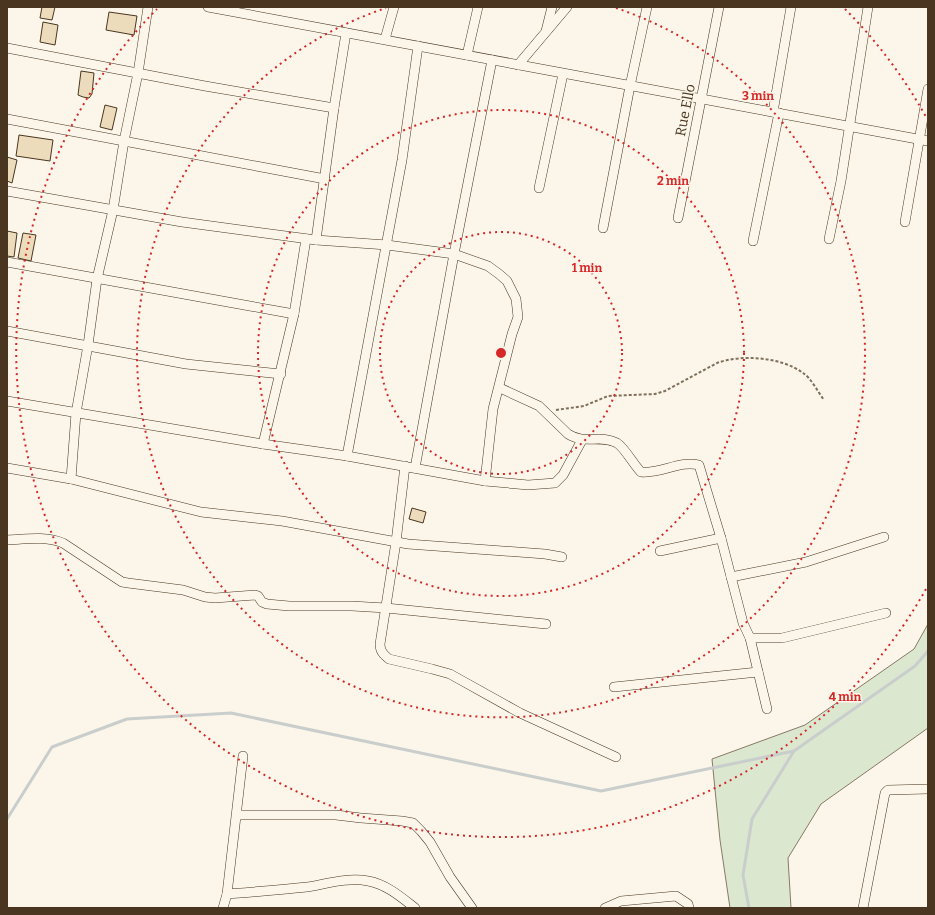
<svg xmlns="http://www.w3.org/2000/svg" width="935" height="915" font-family="Bitter,serif">
	<rect width="100%" height="100%" fill="#fbf6e9"/>
	<!-- green -->
	<path fill="#dce7d0" stroke="#887966" d="M928,624v104l-107,76 -33,54 3,50h-61l-10,-68 -8,-81 93,-34 109,-76z"/>
	<g fill="none" stroke-linecap="round" stroke-linejoin="round">
		<!-- stream -->
		<g stroke="#c9cecd" stroke-width="3">
			<path d="M7,819l45,-72 75,-28 104,-6 370,78 193,-40 121,-85 13,-15"/>
			<path d="M749,908l-6,-33 9,-56 42,-68"/>
		</g>
	</g>
	<!-- building -->
	<g fill="#ecdcbc" stroke="#4a3520">
		<path d="M42,7h13l-3,13 -12,-2z"/>
		<path d="M109,12l28,4 -3,19 -28,-5z"/>
		<path d="M43,22l15,3 -3,20 -15,-3z"/>
		<path d="M81,71l13,2 -2,21 -3,4 -6,-1 -5,-2z"/>
		<path d="M105,105l12,3 -5,22 -12,-3z"/>
		<path d="M19,135l34,5 -3,21 -34,-5z"/>
		<path d="M7,157l10,3 -5,23 -5,-2z"/>
		<path d="M7,231l10,2 -3,24 -7,-1z"/>
		<path d="M23,233l13,2 -5,26 -13,-3z"/>
		<path d="M412,508l14,4 -3,11 -14,-4z"/>
	</g>
	<g fill="none" stroke-linecap="round" stroke-linejoin="round">
		<!-- street casing -->
		<g stroke="#4a3520" stroke-width="10">
			<g id="street">
				<path d="M208,7c240,44 480,90 720,134"/>
				<path d="M546,31l6,-24"/>
				<path d="M385,39l9,-32"/>
				<path d="M7,48l198,38 129,22"/>
				<path d="M467,55l11,-48"/>
				<path d="M518,65l49,-58"/>
				<path d="M773,112l18,-105"/>
				<path d="M7,119l318,60"/>
				<path d="M539,188l24,-114"/>
				<path d="M7,191l175,31 134,18 71,5 67,9 34,12 11,8 8,7 9,18 2,18 -6,17 -19,75 -8,72"/>
				<path d="M678,218l41,-211"/>
				<path d="M905,222l23,-133"/>
				<path d="M603,228l27,-142 17,-79"/>
				<path d="M829,239l12,-58 27,-174"/>
				<path d="M316,240l18,-132 12,-75"/>
				<path d="M753,241l26,-128"/>
				<path d="M7,262l287,52"/>
				<path d="M7,331l179,33 95,10"/>
				<path d="M500,388l39,18 29,28c17,11 32,0 49,9 7,4 17,22 24,29 20,2 39,-12 58,-7l22,73 22,85 7,15 17,71"/>
				<path d="M7,401l256,43 84,12 138,25 43,4 27,-2 8,-8 19,-35"/>
				<path d="M263,444l31,-130 12,-75"/>
				<path d="M347,456l55,-296 16,-114"/>
				<path d="M405,466l-9,76 -16,102c0,7 3,10 9,15l43,10 18,5 70,39 96,44"/>
				<path d="M7,468l64,11 130,33 81,9 126,23 137,10 17,3"/>
				<path d="M415,468l39,-214 38,-194"/>
				<path d="M71,479l5,-66 12,-68 9,-66 16,-69 11,-69 14,-68 10,-66"/>
				<path d="M7,540c19,-1 39,-4 56,3l59,39 6,1 55,7 22,7 10,1 40,-3 3,1 4,6 5,2 22,2h63l34,2 160,16"/>
				<path d="M660,551l61,-13"/>
				<path d="M731,577l75,-15 78,-25"/>
				<path d="M750,638h32l104,-25"/>
				<path d="M614,687l144,-15"/>
				<path d="M237,815h99l25,3 41,3 11,2 8,8 9,11 20,35 22,31"/>
				<path d="M227,894c26,-2 53,-4 80,-7 19,-3 41,-10 61,-6 18,3 33,16 47,27"/>
				<path d="M223,908l4,-14 16,-138"/>
				<path d="M605,908l16,-7 55,-5 12,8 1,4"/>
				<path d="M863,908l22,-115 3,-3 40,-1"/>
			</g>
		</g>
		<!-- path -->
		<path stroke="#7f6f5c" stroke-width="2" stroke-dasharray="3 2" stroke-linecap="butt" d="M556,410l28,-4 24,-10 47,-2 10,-3 52,-28c24,-9 65,-6 86,10 8,5 15,19 21,27"/>
		<!-- street -->
		<use href="#street" stroke="#fbf6e9" stroke-width="9"/>
	</g>
	<!-- distance rings -->
	<g fill="none" stroke="#d62828" stroke-width="2" stroke-dasharray="2 4">
		<circle cx="501" cy="353" r="121"/>
		<circle cx="501" cy="353" r="243"/>
		<path d="M616 8A364 364 0 1 1 386 8"/>
		<path d="M926 589A486 486 0 1 1 157 9M845 9A486 486 0 0 1 926 117"/>
	</g>
	<g text-anchor="middle" stroke-width="3" stroke-linejoin="round" paint-order="stroke">
		<!-- street labels -->
		<g font-size="14" fill="#4a3520" stroke="#fbf6e9">
			<text transform="translate(685 110) rotate(-79)" y="5">Rue Ello</text>
		</g>
	</g>
	<circle cx="501" cy="353" r="6" fill="#d62828" stroke="#fbf6e9" stroke-width="2"/>
	<g font-size="12" text-anchor="middle" font-weight="bold" fill="#d62828" stroke="#fbf6e9" stroke-width="3" stroke-linejoin="round" paint-order="stroke">
		<text x="758" y="100">3 min</text>
		<text x="673" y="185">2 min</text>
		<text x="587" y="272">1 min</text>
		<text x="845" y="701">4 min</text>
	</g>
	<!-- border -->
	<rect width="935" height="915" fill="none" stroke="#4a3520" stroke-width="16"/>
</svg>
